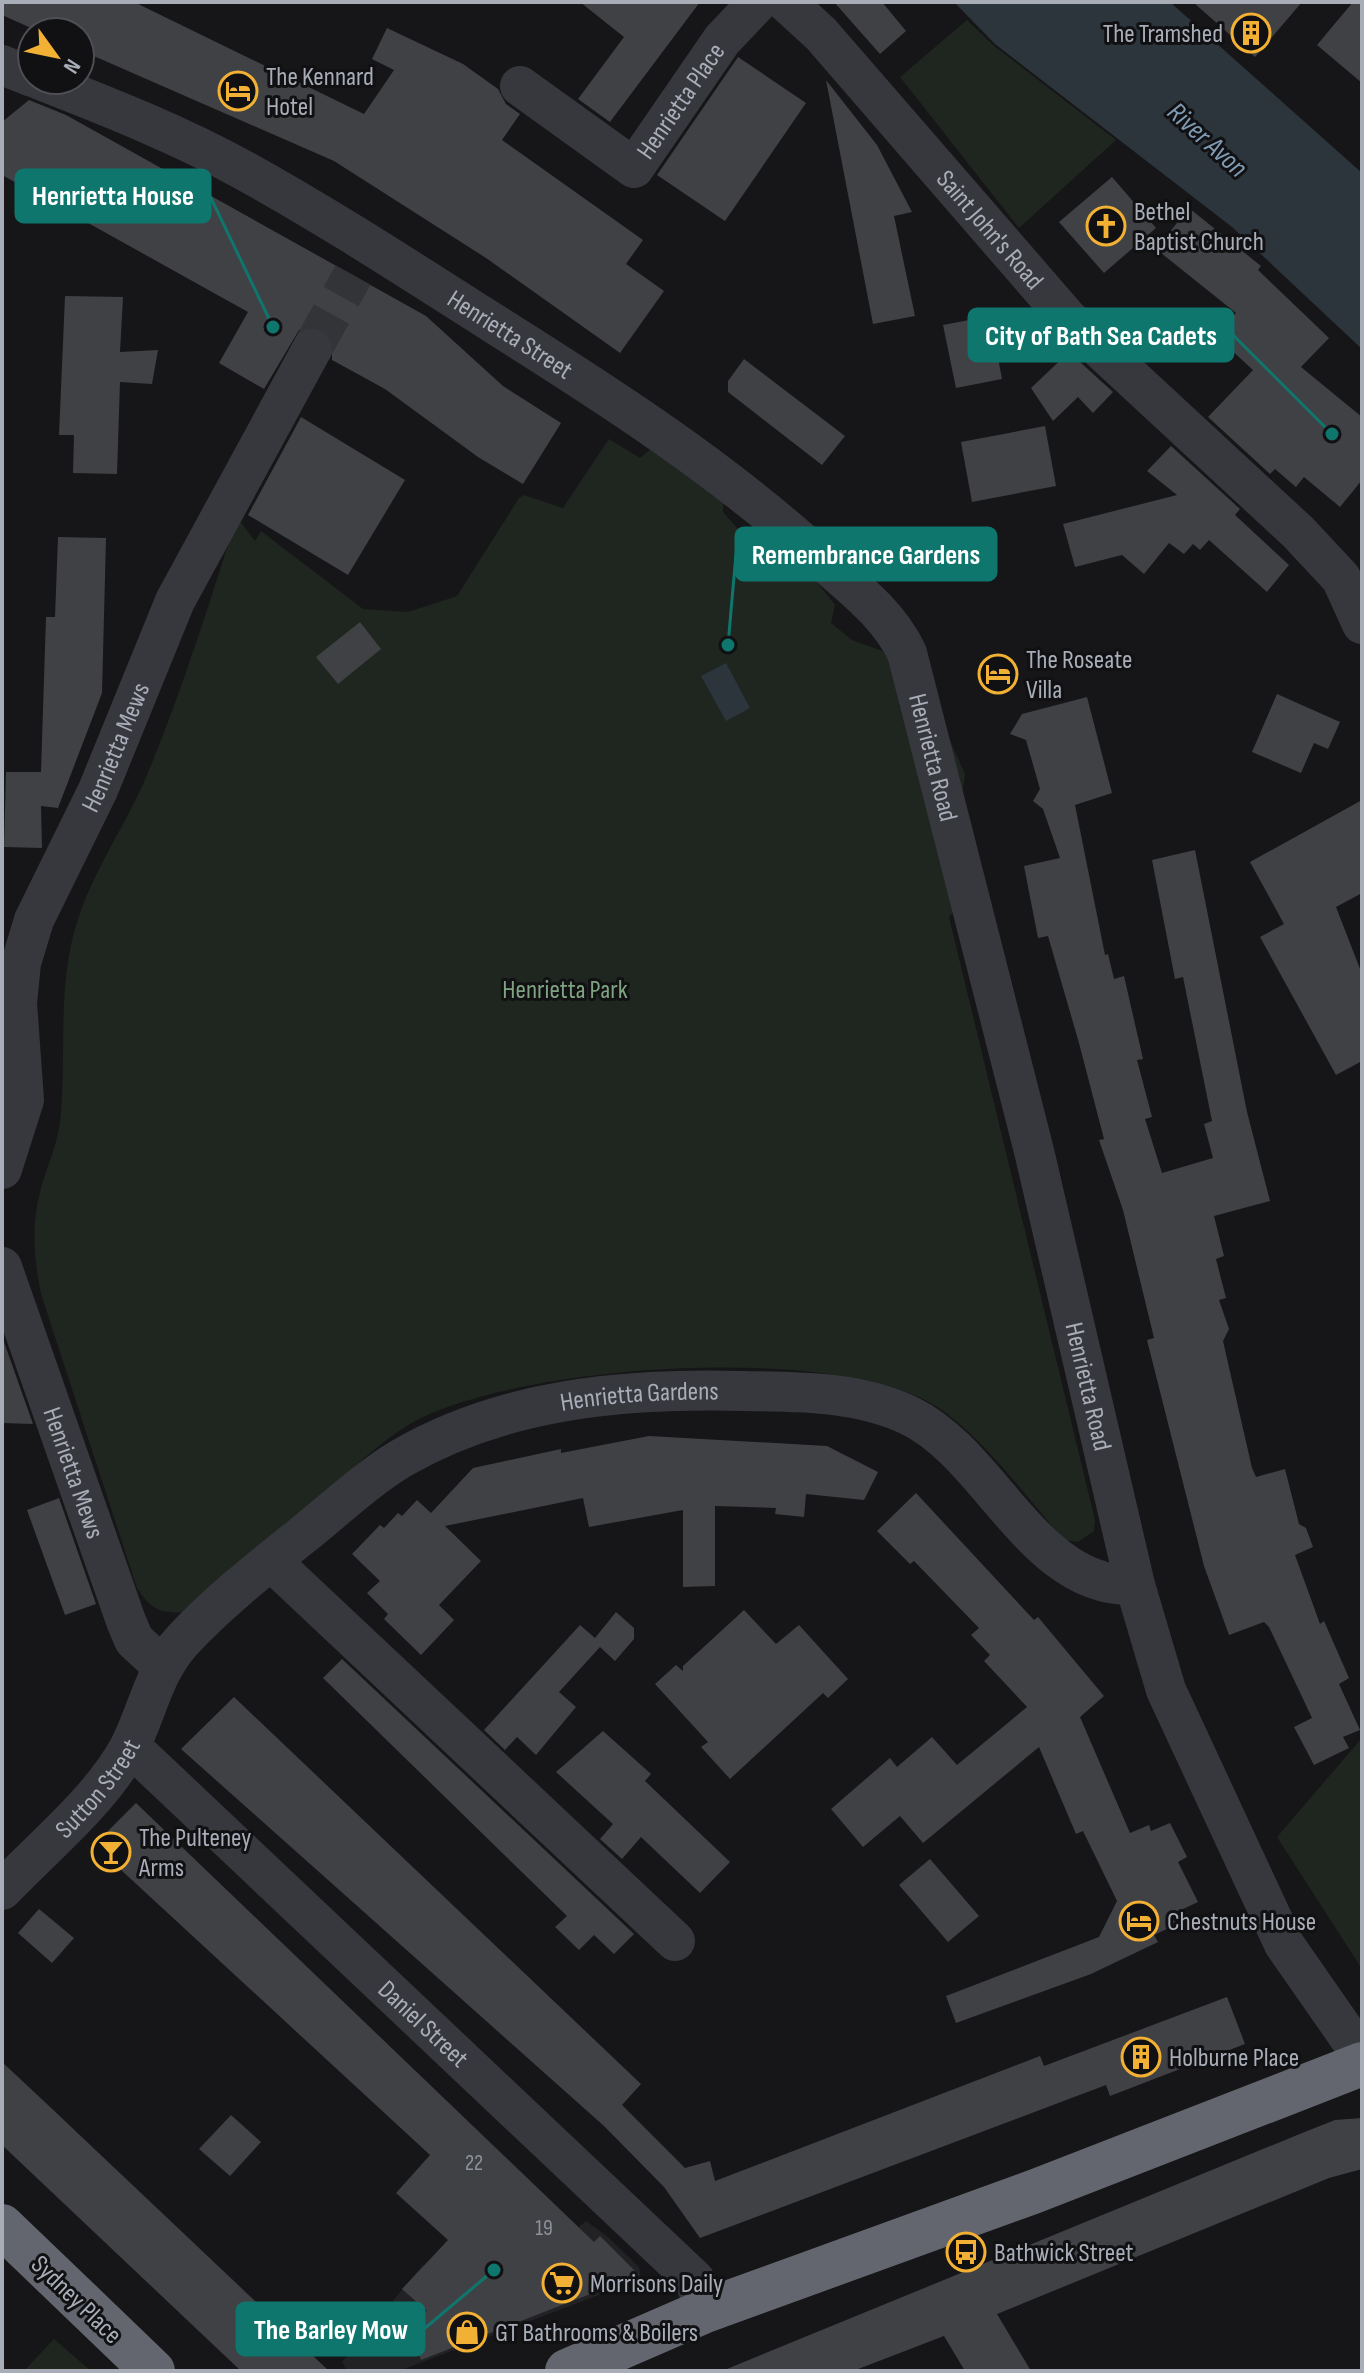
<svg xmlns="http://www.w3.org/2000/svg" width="1364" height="2373" font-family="'Sofia Sans Condensed',sans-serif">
	<rect width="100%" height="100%" fill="#161618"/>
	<!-- built -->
	<path fill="#222225" d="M586,2221l21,15 32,31 2,12 -242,92h-52l-5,-9 80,-96 31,-18 78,17z"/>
	<!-- green -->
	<g fill="#1e261f">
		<path d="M967,20l26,25 123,95 -97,88 -119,-151z"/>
		<path d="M609,439l31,19 19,-16 65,48 -1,22 14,16 17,8 20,-5 14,17 11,30 14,-1 22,28 -4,18 21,17 42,15 17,22 -12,30 50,31 16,36 -4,29 3,97 -15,17 146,603 -1,11 -16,11 -14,-2c-36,-41 -85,-108 -130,-135 -105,-62 -408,-40 -515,14 -30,15 -57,42 -82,62 -52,43 -102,87 -152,131 -26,2 -34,-3 -48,-24l-96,-294c-7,-35 -10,-67 -1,-102 6,-23 17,-46 20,-70 7,-64 -3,-130 15,-193 15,-54 50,-102 72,-154 35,-84 62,-171 90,-258l18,24 6,-10 102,78 45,3 49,-16 62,-98 5,-3 39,13z"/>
		<path d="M1362,1738v231l-85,-132z"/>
		<path d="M54,2339l37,32h-67z"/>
	</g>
	<!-- water -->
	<g fill="#2c353c">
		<path d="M954,2h216l192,171v176l-130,-122 -237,-183z"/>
		<path d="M726,663l24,45 -24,13 -25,-45z"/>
	</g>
	<!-- building -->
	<g fill="#404145">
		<path d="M2,2h132l230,112 30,-44 -22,-11 15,-31 76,36 35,25 8,15 14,10 -18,26 141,100 -17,24 38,27 -44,62 -134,-95 -152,-97 -254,-111v-18h-40l-38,-17z"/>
		<path d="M580,2h120l-90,120 -32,-23 46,-62z"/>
		<path d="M834,2h48l24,29 -26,23z"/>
		<path d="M1193,2h109l-47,55z"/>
		<path d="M1353,2h9v81l-45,-38z"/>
		<path d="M738,57l68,46 -81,118 -68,-46z"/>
		<path d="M826,80l51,65 35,67 -18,4 21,100 -42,8z"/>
		<path d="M29,100l37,15 360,201 77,70 58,37 -38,61 -45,-27 -93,-68 -53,-29v-22l-10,-9 -11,-3 -12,4 -35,59 -45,-26 29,-51 -246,-137v-53z"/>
		<path d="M1112,177l44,51 -52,45 -45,-51z"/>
		<path d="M1189,208l72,58 -3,4 71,68 -28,29 61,50v63l-22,27 -36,-30 -8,10 -21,-18 -5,5 -62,-57 45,-47 -38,-35 21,-22 -80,-64z"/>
		<path d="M65,296l58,1 -3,55 38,-2 -6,34 -32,-2 -3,92 -44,-1 1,-38h-15z"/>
		<path d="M990,316l12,63 -46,9 -13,-63z"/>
		<path d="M1069,352l44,40 -20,21 -15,-16 -25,24 -22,-33z"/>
		<path d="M744,359l101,77 -23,29 -94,-73v-11z"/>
		<path d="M301,417l104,63 -57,95 -100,-60z"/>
		<path d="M1045,426l11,60 -84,16 -11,-60z"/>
		<path d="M1171,446l69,63 -5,6 54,50 -22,27 -58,-52 -9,10 -7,-6 -9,10 -15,-11 -25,31 -22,-19 -47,12 -12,-43 114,-29 -30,-24z"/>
		<path d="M58,537l48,1 -4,155 -44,115 -17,-2 1,42 -38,-1 2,-75h35l5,-155h9z"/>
		<path d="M360,622l21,27 -43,35 -22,-27z"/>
		<path d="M1277,694l63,28 -12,27 -14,-6 -13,30 -49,-21z"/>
		<path d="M1087,697l25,96 -37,12 30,150 3,-1 6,25 10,-3 19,83 -6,1 15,57 -7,2 17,54 51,-15 -9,-34 8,-3 -29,-144 -8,2 -23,-119 43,-10 52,262 23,89 -56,15 10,40 -8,3 10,39 -7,2 10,29 -6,12 29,127 4,9 29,-8 14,55 7,4 7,19 -18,8 25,69 4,-3 25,57 -10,6 21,46 -17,7 6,11 -35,17 -20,-38 18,-9 -43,-91 -5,-5 -35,13 -25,-69 -57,-226 7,-2 -31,-128 -24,-70 5,-1 -25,-96 -31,-107 -10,2 -14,-72 36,-8 -17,-49 -10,-8 7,-12 -14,-49 -16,-6 12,-20z"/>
		<path d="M1362,800v93l-26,14 26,67v87l-26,14 -76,-138 24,-13 -34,-62z"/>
		<path d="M2,1339h1l30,85 -31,-1z"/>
		<path d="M649,1436l178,10 51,26 -14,28 -58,-6 -2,23 -29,-3 1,-6 -61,-2v80l-32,1v-77l-94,17 -6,-29 -138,28 36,35 -42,44 15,15 -33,35 -37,-36 4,-5 -21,-21 13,-12 -28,-27 28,-29 4,3 14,-15 4,3 15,-16 14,13 42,-45 88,-19v4z"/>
		<path d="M916,1493l118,127 4,-3 66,79 -24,21 50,116 19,-8 2,6 19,-8 17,34 -9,5 20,40 -19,9 5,10 -30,14 4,7 -67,32 -135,49 -10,-27 153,-59 18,-36 -34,-70 -7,3 -37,-87 -116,96 -23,-27 -37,31 -32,-38 59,-51 7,9 35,-30 25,28 70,-58 -43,-46 6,-6 -19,-20 8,-7 -65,-67 -4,3 -33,-33z"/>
		<path d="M59,1498l37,106 -31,11 -38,-105z"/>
		<path d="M744,1610l32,34 23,-19 49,54 -20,19 -5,-5 -93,86 -29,-32 7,-5 -53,-58 21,-19 7,6v-5z"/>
		<path d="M616,1612l18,16v11l-19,22 -15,-14 -41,45 17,15 -40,48 -19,-18 -12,13 -21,-20 96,-105 15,13z"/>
		<path d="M342,1659l292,275 -20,20 -20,-19 -15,15 -24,-23 12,-11 -244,-238z"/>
		<path d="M234,1697l407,387 -19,21 63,63 25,-7 5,20 325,-125 4,10 183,-69 18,47 -135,52 -4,-11 -406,153 -36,-51 -60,-61 -423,-377z"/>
		<path d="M603,1731l48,43 -6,7 85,81 -30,31 -59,-56 -19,22 -22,-20 13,-15 -57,-52z"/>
		<path d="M136,1803l458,439 6,-6 39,39 -218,85 -14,-41 20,-8 -25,-22 46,-49 -52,-47 34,-38 -336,-310z"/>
		<path d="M930,1859l49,57 -31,26 -49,-57z"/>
		<path d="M39,1909l35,29 -22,25 -34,-30z"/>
		<path d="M2,2062l46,43 281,266h-88l-239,-226z"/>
		<path d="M231,2115l30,27 -31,34 -31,-27z"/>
		<path d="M1362,2118v51l-33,9 -332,136 34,57h-66l-21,-35 -91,35h-131l585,-240 28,-11z"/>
	</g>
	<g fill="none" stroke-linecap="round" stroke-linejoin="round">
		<!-- street-tunnel -->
		<path stroke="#333438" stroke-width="40" stroke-dasharray="40 20" stroke-linecap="butt" d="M312,349l41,-74"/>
		<!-- street -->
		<g stroke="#37383d" stroke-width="40">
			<path id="s1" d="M786,2l35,32 247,285 230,213 43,46 21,46"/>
			<path d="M2,65l30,12"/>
			<path id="s2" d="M40,80c69,27 140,55 205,91 85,47 166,100 248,152 111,70 222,141 320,229 34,31 74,59 94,101l127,498 101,434 31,105 118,254 78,112"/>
			<path id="s3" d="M520,86l114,82 88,-128 36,-38"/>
			<path id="s4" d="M2,1169l22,-69 -7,-97 4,-40 13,-43 64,-130 77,-189 137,-252"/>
			<path id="s5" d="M2,1267l124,354 8,19 28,26"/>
			<path d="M271,1561l404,380"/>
			<path id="s6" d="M130,1746l565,534 10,31"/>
			<path id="s7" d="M2,1890c42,-44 97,-88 127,-142 19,-37 24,-75 53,-107 35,-38 77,-71 117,-103 33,-26 65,-57 101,-79 104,-61 226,-71 343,-68 56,1 115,0 167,25 81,39 125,174 225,169"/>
		</g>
		<!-- highway -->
		<g stroke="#63666e" stroke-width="44">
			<path d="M2,2226l151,145"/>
			<path d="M567,2371l138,-60 328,-119 329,-128"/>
		</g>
	</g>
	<!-- icons -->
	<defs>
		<g id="building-ring" transform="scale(2)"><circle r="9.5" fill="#111113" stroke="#f2b134" stroke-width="1.5"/><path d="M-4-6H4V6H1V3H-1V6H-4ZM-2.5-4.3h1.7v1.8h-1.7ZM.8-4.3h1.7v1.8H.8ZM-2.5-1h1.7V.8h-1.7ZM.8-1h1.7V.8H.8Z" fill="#f2b134"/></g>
		<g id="hotel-ring" transform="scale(2)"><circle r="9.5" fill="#111113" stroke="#f2b134" stroke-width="1.5"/><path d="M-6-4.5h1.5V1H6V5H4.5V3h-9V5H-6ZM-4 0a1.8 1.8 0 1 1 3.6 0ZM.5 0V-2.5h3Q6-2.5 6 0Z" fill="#f2b134"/></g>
		<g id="church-ring" transform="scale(2)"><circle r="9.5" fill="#111113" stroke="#f2b134" stroke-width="1.5"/><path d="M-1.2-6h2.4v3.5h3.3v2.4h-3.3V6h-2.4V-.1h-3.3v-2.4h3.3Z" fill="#f2b134"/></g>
		<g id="bar-ring" transform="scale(2)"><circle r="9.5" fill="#111113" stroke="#f2b134" stroke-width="1.5"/><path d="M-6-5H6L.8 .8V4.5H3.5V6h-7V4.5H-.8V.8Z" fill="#f2b134"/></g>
		<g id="bus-ring" transform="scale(2)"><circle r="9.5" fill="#111113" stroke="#f2b134" stroke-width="1.5"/><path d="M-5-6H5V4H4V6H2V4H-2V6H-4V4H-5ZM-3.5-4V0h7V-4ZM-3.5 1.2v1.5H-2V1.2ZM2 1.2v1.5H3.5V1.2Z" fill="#f2b134"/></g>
		<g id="supermarket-ring" transform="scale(2)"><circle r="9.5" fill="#111113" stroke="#f2b134" stroke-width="1.5"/><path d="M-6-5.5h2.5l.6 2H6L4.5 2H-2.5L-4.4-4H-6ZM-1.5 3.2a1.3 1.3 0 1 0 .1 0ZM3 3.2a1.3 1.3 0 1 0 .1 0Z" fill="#f2b134"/></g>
		<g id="shop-ring" transform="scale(2)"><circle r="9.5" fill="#111113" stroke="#f2b134" stroke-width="1.5"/><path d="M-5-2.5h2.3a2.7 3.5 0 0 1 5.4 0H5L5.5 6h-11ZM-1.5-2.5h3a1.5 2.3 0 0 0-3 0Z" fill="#f2b134"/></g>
	</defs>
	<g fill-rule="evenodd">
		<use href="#building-ring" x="1251" y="33"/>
		<use href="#hotel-ring" x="238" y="91"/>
		<use href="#church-ring" x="1106" y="226"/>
		<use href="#hotel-ring" x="998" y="674"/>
		<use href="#bar-ring" x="111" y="1852"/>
		<use href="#hotel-ring" x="1139" y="1921"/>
		<use href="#building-ring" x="1141" y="2057"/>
		<use href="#bus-ring" x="966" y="2252"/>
		<use href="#supermarket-ring" x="562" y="2283"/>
		<use href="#shop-ring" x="467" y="2332"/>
	</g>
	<g text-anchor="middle" stroke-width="6" stroke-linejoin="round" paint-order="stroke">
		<!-- number labels -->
		<g font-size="22" fill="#8e929b">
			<text x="474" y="2170">22</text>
			<text x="544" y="2235">19</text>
		</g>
		<!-- poi labels -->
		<g font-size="26" fill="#a8adb8" stroke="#111113" text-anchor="start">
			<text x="1223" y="42" text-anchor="end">The Tramshed</text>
			<text x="266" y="85">The Kennard<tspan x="266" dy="30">Hotel</tspan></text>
			<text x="1134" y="220">Bethel<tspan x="1134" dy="30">Baptist Church</tspan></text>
			<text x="1026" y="668">The Roseate<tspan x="1026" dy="30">Villa</tspan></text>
			<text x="139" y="1846">The Pulteney<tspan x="139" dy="30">Arms</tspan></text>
			<text x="1167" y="1930">Chestnuts House</text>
			<text x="1169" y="2066">Holburne Place</text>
			<text x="994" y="2261">Bathwick Street</text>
			<text x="590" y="2292">Morrisons Daily</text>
			<text x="495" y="2341">GT Bathrooms &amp; Boilers</text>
		</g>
		<!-- street labels -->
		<g font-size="26" fill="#a8adb8" stroke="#111113">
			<text dy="9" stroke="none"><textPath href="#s3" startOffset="222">Henrietta Place</textPath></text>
			<text dy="9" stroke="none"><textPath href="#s1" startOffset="306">Saint John's Road</textPath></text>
			<text dy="9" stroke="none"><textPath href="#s2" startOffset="536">Henrietta Street</textPath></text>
			<text dy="9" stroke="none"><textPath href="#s4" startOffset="446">Henrietta Mews</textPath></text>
			<text dy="9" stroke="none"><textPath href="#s2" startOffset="1156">Henrietta Road</textPath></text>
			<text dy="9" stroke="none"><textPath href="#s2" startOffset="1804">Henrietta Road</textPath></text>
			<text dy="9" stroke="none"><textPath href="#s7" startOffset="846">Henrietta Gardens</textPath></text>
			<text dy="9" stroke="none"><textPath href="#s5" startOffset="218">Henrietta Mews</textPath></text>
			<text dy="9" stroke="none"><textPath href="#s7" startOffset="140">Sutton Street</textPath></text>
			<text dy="9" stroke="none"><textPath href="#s6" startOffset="404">Daniel Street</textPath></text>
			<text transform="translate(77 2299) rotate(44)" y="9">Sydney Place</text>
		</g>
		<!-- park labels -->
		<g font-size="26" fill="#7fa381" stroke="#111113">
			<text x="565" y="998">Henrietta Park</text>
		</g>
		<!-- water labels -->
		<g font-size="28" font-style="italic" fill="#7f9bb3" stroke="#111113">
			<text transform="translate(1208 139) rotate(42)" y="10">River Avon</text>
		</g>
	</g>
	<!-- callouts -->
	<path fill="none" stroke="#0f766e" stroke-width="3" d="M273 327L210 196M1332 434L1233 335M728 645L736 554M494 2270L424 2329"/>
	<g fill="#0f766e" stroke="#111113" stroke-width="3">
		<circle cx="273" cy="327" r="8"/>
		<circle cx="1332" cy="434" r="8"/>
		<circle cx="728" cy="645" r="8"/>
		<circle cx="494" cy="2270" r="8"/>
	</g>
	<g fill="#0f766e" stroke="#0f766e" stroke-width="3">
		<rect x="16" y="170" width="194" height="52" rx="8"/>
		<rect x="969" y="309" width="264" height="52" rx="8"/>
		<rect x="736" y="528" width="260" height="52" rx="8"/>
		<rect x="237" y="2303" width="187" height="52" rx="8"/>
	</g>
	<g font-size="28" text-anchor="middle" font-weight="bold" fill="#fff">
		<text x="113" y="205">Henrietta House</text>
		<text x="1101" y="345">City of Bath Sea Cadets</text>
		<text x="866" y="564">Remembrance Gardens</text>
		<text x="331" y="2339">The Barley Mow</text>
	</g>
	<!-- border -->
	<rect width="1364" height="2373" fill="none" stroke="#a8adb8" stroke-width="8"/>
	<!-- north arrow -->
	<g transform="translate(56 56) rotate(123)"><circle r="38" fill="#111113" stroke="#4d4f55" stroke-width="2"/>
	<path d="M0-6L14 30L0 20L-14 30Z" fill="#f2b134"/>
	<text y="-12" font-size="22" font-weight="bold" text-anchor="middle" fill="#a8adb8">N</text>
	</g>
</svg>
